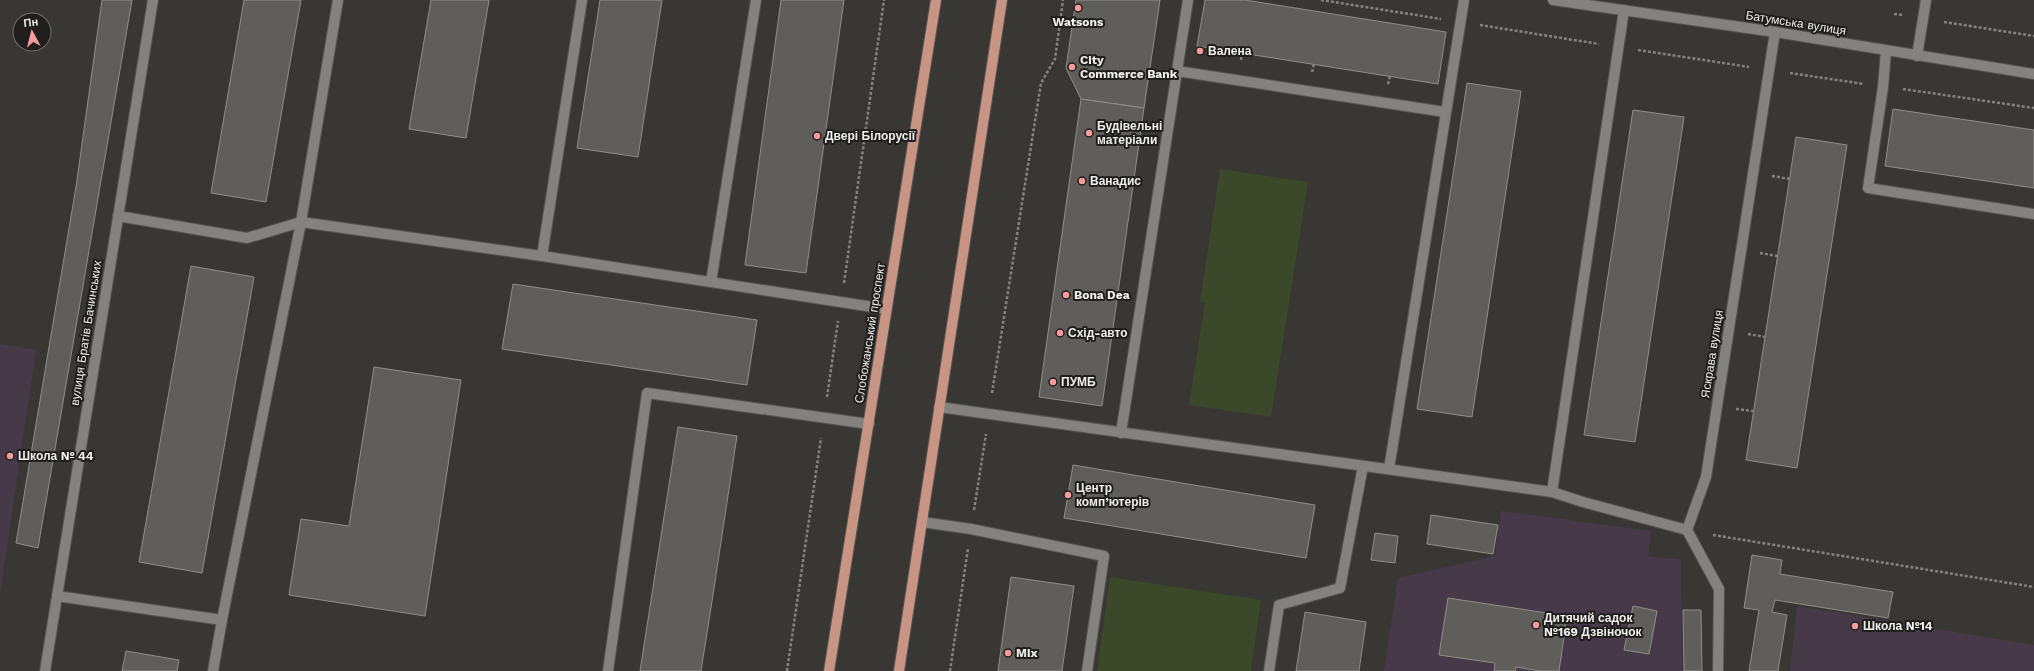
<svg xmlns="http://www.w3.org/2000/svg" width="2034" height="671" font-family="'Work Sans',sans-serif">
	<rect width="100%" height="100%" fill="#383733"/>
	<!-- education -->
	<g fill="#473a48">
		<path d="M0,344l36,6 -36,244z"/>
		<path d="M1501,511l150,20 -3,25 33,4 1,111h-298l14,-93 97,-22z"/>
		<path d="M1797,606l237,39v26h-244z"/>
	</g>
	<!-- green -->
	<g fill="#3b492a">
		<path d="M1220,169l88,13 -37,235 -82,-12 16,-102 -5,-1z"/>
		<path d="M1110,577l151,23 -10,71h-154z"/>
	</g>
	<!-- building -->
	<g fill="#605e5b" stroke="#908e8a">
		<path d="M102,0h30l-94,548 -22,-5 60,-356z"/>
		<path d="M244,0h57l-35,202 -55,-9z"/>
		<path d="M431,0h58l-23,138 -57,-9z"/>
		<path d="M600,0h62l-24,157 -61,-9z"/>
		<path d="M781,0h63l-38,273 -61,-8z"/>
		<path d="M1076,0h84l-16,108 -63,-9 -15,-31z"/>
		<path d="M1205,0h40l201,32 -8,52 -241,-38z"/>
		<path d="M1467,83l54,8 -49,326 -55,-8z"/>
		<path d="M1081,99l63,9 -42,298 -63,-9z"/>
		<path d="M1893,109l141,21v58l-149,-22z"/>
		<path d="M1633,110l51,7 -49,325 -51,-7z"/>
		<path d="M1796,137l51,8 -50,323 -51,-8z"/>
		<path d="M191,266l63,11 -52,296 -63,-11z"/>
		<path d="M513,284l244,36 -10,65 -245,-36z"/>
		<path d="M374,367l87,13 -36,236 -136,-21 12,-76 48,7z"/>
		<path d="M678,427l59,9 -24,159 -12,76h-61z"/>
		<path d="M1073,465l242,40 -9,53 -242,-40z"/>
		<path d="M1431,515l67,10 -5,29 -66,-10z"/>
		<path d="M1375,533l23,3 -3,27 -24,-3z"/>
		<path d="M1752,555l30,5 -2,14 113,18 -5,26 -113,-18 -3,12 15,3 -9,56h-29l10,-61 -15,-2z"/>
		<path d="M1011,577l63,9 -12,85h-64z"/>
		<path d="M1448,598l119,18 -8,55h-19l-24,-4 -1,4h-21l1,-8 -56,-8z"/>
		<path d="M1633,606l24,5 -8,43 -25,-4z"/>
		<path d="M1683,610h18l1,61h-18z"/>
		<path d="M1305,612l61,10 -7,49h-63z"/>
		<path d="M126,651l53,9 -2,11h-55z"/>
	</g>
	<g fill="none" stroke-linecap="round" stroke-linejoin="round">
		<!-- lane casing -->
		<g stroke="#565451" stroke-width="12">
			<g id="lane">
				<path d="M118,216l129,22 54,-16 241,34 344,53"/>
				<path d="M542,256l40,-256"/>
				<path d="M711,282l45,-282"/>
				<path d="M939,407l613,85 31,10 104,28 19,-53 69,-445"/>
				<path d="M922,522l49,7 133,27 -17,115"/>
				<path d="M57,596l165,24 -9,51"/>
				<path d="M222,620l79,-398 37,-222"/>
				<path d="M608,671l39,-278 222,31"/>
				<path d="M1269,671l10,-66 61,-17 23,-122"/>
			</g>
		</g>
		<!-- street casing -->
		<g stroke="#565451" stroke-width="12">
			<g id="street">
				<path d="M1553,0l222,32 259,42"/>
				<path d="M1886,51l-3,36 -15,101 166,26"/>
				<path d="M1917,56l9,-56"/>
				<path d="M1177,71l268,41"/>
				<path d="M1121,433l67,-433"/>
				<path d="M1389,469l75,-469"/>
				<path d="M1552,492l72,-482"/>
				<path d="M1687,530l32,59 -1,82"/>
				<path d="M45,671l108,-671"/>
			</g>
		</g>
		<!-- primary casing -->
		<g stroke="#565451" stroke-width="12">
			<g id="primary">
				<path d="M829,671l107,-671"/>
				<path d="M899,671l103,-671"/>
			</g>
		</g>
		<!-- path -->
		<g stroke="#848380" stroke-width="2.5" stroke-dasharray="3 2" stroke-linecap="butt">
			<path d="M1321,0l120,19"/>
			<path d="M1894,14l9,1"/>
			<path d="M1944,22l90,14"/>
			<path d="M1480,25l119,19"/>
			<path d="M1638,50l111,17"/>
			<path d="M1241,60l1,-7"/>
			<path d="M1312,72l2,-8"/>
			<path d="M1790,73l74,11"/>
			<path d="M1388,84l2,-8"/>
			<path d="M1903,89l131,19"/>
			<path d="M1772,176l18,3"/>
			<path d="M1760,253l17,3"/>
			<path d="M844,283l40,-283"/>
			<path d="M1748,334l17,3"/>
			<path d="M992,393l49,-310 14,-24 8,-59"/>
			<path d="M827,397l11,-76"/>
			<path d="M1736,409l17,2"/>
			<path d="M974,510l12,-76"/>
			<path d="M1713,535l321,52"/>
			<path d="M787,671l34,-233"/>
			<path d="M950,671l18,-123"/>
		</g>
		<!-- lane -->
		<use href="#lane" stroke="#84827e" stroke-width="10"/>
		<!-- street -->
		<use href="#street" stroke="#84827e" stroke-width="10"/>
		<!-- primary -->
		<use href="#primary" stroke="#c89483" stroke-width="10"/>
	</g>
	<!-- markers -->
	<g fill="#f59b9c" stroke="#1f1e1d" stroke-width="1.5">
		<circle cx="1078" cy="8" r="4"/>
		<circle cx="1200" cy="51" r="4"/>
		<circle cx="1072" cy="67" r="4"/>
		<circle cx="1089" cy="133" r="4"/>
		<circle cx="817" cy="136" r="4"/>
		<circle cx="1082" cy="181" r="4"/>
		<circle cx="1066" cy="295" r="4"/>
		<circle cx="1060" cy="333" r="4"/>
		<circle cx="1053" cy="382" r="4"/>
		<circle cx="10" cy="456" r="4"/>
		<circle cx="1068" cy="495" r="4"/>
		<circle cx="1536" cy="625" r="4"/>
		<circle cx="1855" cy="626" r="4"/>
		<circle cx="1008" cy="653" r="4"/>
	</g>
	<g text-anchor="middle" stroke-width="4" stroke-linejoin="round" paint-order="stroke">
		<!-- poi labels -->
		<g font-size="12" font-weight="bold" fill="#efeeeb" stroke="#1f1e1d" text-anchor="start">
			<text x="1078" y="26" text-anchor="middle">Watsons</text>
			<text x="1208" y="55">Валена</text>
			<text x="1080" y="64">City<tspan x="1080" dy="14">Commerce Bank</tspan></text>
			<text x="1097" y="130">Будівельні<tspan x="1097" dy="14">матеріали</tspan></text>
			<text x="825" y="140">Двері Білорусії</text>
			<text x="1090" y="185">Ванадис</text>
			<text x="1074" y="299">Bona Dea</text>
			<text x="1068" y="337">Схід-авто</text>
			<text x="1061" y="386">ПУМБ</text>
			<text x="18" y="460">Школа № 44</text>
			<text x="1076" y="492">Центр<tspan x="1076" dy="14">комп’ютерів</tspan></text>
			<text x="1544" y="622">Дитячий садок<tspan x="1544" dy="14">№169 Дзвіночок</tspan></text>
			<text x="1863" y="630">Школа №14</text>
			<text x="1016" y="657">Mix</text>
		</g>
		<!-- street labels -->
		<g font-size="12" fill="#efeeeb" stroke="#1f1e1d">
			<text transform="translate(1796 23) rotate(9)" y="4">Батумська вулиця</text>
			<text transform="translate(86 333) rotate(-81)" y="4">вулиця Братів Бачинських</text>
			<text transform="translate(870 333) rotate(-81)" y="4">Слобожанський проспект</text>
			<text transform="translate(1712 354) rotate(-81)" y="4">Яскрава вулиця</text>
		</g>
	</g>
	<!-- north arrow -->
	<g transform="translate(32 32) rotate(353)"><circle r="19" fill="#1f1e1d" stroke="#72716f"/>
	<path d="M0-3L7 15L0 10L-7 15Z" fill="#f59b9c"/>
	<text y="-6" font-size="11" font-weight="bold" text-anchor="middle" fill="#efeeeb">Пн</text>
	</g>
</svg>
